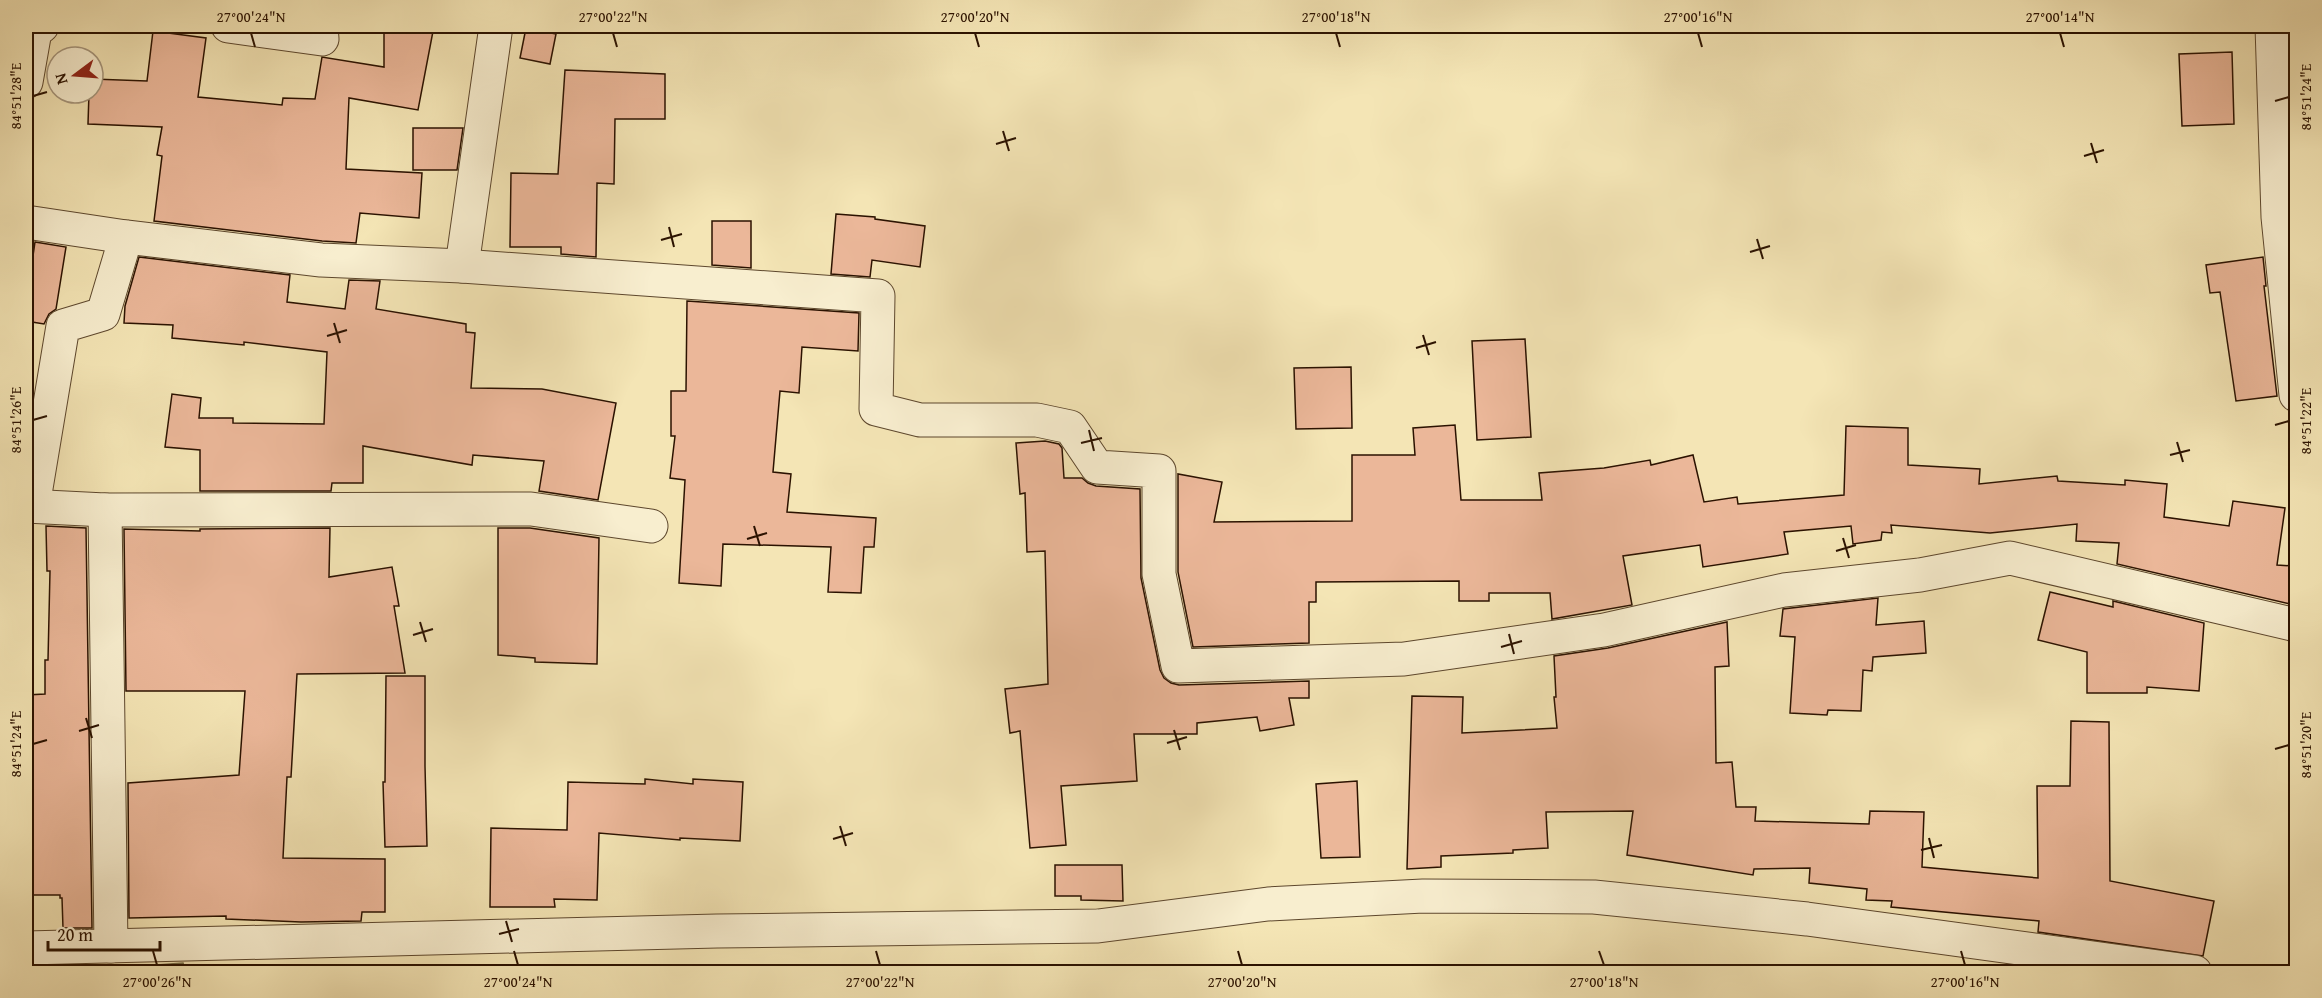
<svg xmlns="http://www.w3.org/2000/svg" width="2322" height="998" font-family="'Gentium Book Plus',serif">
	<rect width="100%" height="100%" fill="#f4e5b5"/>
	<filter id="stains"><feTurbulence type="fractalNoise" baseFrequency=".00333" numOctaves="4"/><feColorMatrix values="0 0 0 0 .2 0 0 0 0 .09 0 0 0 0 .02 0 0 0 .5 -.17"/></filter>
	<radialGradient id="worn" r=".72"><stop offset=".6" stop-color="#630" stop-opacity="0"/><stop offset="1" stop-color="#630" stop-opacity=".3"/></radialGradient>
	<!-- green -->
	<path fill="#bfc38b" stroke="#756a46" stroke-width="1.5" d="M183,963l3,9h-124z"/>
	<!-- building -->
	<g fill="#ebb799" stroke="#2b1200" stroke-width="1.5">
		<path d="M384,26h50l-16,84 -69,-12 -3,71 76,4 -3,45 -59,-5 -4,30 -34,-2 -168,-20 8,-65 -5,-1 5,-28 -74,-3 1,-31h4v-14l54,2 6,-50 53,7 -8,59 84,8 1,-7 32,1 7,-42 62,10z"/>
		<path d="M526,28l30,6 -6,30 -30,-6z"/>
		<path d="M2232,52l2,72 -52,2 -3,-72z"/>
		<path d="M565,70l100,4v45h-50l-1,65 -17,-1 -1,74 -35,-3v-7h-51l1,-74 47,1z"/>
		<path d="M413,128h50l-6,42h-44z"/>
		<path d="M836,214l39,3v2l50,7 -5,41 -48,-7 -2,17 -39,-3z"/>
		<path d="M712,221h39v47l-39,-3z"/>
		<path d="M35,242l31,5 -10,62 -7,5 -5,10 -18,-3v-17z"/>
		<path d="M139,257l151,18 -3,27 58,7 4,-29 31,1 -4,28 90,15v8l9,1 -4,55 71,1 74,14 -18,97 -59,-9 5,-30 -71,-6 -1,10 -109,-19v37h-31l-1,8h-131v-41l-35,-3 7,-53 29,4 -2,20h34v5l91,1 3,-72 -83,-10v3l-72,-7 1,-13 -49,-2 1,-17z"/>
		<path d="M2263,257l3,29h-2l13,110 -41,5 -16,-109 -10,1 -4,-28z"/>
		<path d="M687,301l172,12 -1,38 -56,-4 -3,46 -19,-2 -7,81 18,2 -4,38 89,6 -2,29h-10l-3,46 -33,-1 3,-45 -108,-3 -2,42 -42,-3 6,-103 -15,-2 5,-42h-4v-45h15z"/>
		<path d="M1525,339l6,98 -54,3 -5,-99z"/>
		<path d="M1351,367l1,61 -56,1 -2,-61z"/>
		<path d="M1455,425l6,75h81l-3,-27 65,-5 46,-8 1,5 42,-10 11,47 33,-5 1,7 106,-9 2,-69 62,2v37l72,4 -1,15 78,-8 1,5 67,4v-5l42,4 -3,33 65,9 4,-25 52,7 -8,57 15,1 -2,38 -173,-40 2,-21 -43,-2 1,-17 -87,9 -99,-8 1,8 -10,-1 -1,8 -28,4 -2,-18 -67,6 4,22 -85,13 -3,-22 -77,11 9,49 -80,14 -2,-26h-61v8h-30v-20l-143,1v20h-7v41l-116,4 -15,-75v-98l44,8 -8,40 138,-1v-66h63l-2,-27z"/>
		<path d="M1045,441l14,3 3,4 2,30h18l6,5 8,3 44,3 1,89 19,92 4,8 7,5 8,2 130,-4v17h-20l5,27 -34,6 -3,-14 -60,6v11h-63l3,47 -76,5 5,59 -36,3 -10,-117 -10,2 -5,-44 43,-5 -3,-133 -18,1 -2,-59 -5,1 -4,-51z"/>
		<path d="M46,526l40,2 6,400h-29l-1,-30h-2v-3h-27v-25h-7v-175l19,-1v-34h3l2,-89h-3z"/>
		<path d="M330,528l-1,49 63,-10 7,39h-5l11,67 -108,1 -6,103h-4l-4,81 102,1v53h-23l-1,9 -60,1 -75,-3v-3l-97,2 -1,-135 111,-8 6,-84h-119l-2,-162 76,2v-2z"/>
		<path d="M498,528h32l69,10 -2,126 -62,-2v-4l-37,-3z"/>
		<path d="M2050,592l63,15v-6l91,22 -5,68 -52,-4v6h-60v-41l-49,-12z"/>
		<path d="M1878,598l-2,27 48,-4 2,32 -53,4 -1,14 -9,-1 -2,41 -33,-1 -1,5 -37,-2 5,-76 -15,-1 3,-27z"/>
		<path d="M1727,622l2,44 -14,1 1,96 16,-1 4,45h20l-1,14 114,3 1,-13 54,1 -2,55 116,11 -1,-92h33l1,-65 38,1 1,159 104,20 -11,55 -165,-24 1,-11 -148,-14 1,-6 -26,-1 1,-11 -58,-6 1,-15 -56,1 -1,6 -126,-20 6,-44 -87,1 2,36 -35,2v3l-72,3v11l-34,2 5,-173 51,1 -1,36 95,-5 -3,-31h2l-2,-41 54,-8z"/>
		<path d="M386,676h39v90l2,80 -42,1 -2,-65h2z"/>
		<path d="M645,779l48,5v-5l50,3 -3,59 -60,-3v2l-81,-7 -2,67 -43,-1 1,8h-65l1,-79 76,2 1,-48 77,2z"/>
		<path d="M1357,781l3,76 -39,1 -5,-74z"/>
		<path d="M1055,865h67l1,36 -42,-1v-4h-26z"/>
	</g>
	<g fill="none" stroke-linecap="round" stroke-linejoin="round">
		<!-- minor casing -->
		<g stroke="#5d472d" stroke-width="35">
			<g id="minor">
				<path d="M228,26l94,13 -1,-13"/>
				<path d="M2272,26l6,191 18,178"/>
				<path d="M26,82l9,-51 7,-5"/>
				<path d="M26,222l100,15 195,23 141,6 416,30 -2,113 44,11h117l33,7 27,40 62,4v103l19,92 226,-7 200,-29 180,-40 136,-15 90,-17 286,67"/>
				<path d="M462,266l34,-240"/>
				<path d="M26,506l79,4 426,-1 120,17"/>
				<path d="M33,506l30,-180 40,-12 23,-77"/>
				<path d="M105,510l6,436"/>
				<path d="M26,948l691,-17 381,-5 170,-22 155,-8 171,1 213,22 388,53"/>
			</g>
		</g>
		<!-- minor -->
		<use href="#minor" stroke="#f8eecf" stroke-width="33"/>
	</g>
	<!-- ticks -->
	<path fill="none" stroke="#2b1200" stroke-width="2" d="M251,33l4,14M613,33l4,14M975,33l4,14M1336,33l4,14M1698,33l4,14M2060,33l4,14M33,96l14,-4M2275,101l14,-4M1003,131l6,20M2091,143l6,20M996,144l20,-6M2084,156l20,-6M669,227l5,20M1757,239l6,20M661,240l21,-6M1750,252l20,-6M334,323l6,20M1423,335l6,20M327,336l20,-6M1416,348l20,-6M33,420l14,-4M2275,425l14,-4M1089,430l5,21M2177,442l6,20M1081,443l21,-5M2170,455l20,-5M754,526l6,20M1843,538l6,20M747,539l20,-6M1836,551l20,-6M420,622l6,20M1509,634l5,20M413,635l20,-6M1501,647l21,-6M86,718l6,20M1174,730l6,20M79,731l20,-6M1167,743l20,-6M33,744l14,-4M2275,749l14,-4M840,826l6,20M1929,838l5,20M833,839l20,-6M1921,850l21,-5M506,921l6,21M499,934l20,-5M153,951l4,14M514,951l4,14M876,951l4,14M1238,951l4,14M1599,951l5,14M1961,951l4,14"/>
	<!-- margin -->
	<rect width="2322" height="998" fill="none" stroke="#f4e5b5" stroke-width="66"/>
	<!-- north arrow -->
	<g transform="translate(75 75) rotate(254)"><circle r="28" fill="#f8eecf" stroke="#a6967c" stroke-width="1.5"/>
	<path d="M0-4.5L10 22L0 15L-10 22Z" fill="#8f2418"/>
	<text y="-9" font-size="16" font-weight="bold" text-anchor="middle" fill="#2b1200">N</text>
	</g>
	<!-- scale -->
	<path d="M48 941v9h112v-9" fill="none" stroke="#2b1200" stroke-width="3"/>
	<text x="57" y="941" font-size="18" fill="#2b1200" stroke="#f8eecf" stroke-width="4.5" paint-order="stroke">20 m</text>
	<rect x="33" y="33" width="2256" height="932" fill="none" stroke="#2b1200" stroke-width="2"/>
	<g font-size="15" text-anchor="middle" fill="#2b1200">
		<text x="251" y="22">27°00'24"N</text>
		<text x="613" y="22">27°00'22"N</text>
		<text x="975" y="22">27°00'20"N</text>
		<text x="1336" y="22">27°00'18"N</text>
		<text x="1698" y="22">27°00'16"N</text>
		<text x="2060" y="22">27°00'14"N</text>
		<text transform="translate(16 96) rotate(-90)" y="5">84°51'28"E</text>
		<text transform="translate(2306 97) rotate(-90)" y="5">84°51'24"E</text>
		<text transform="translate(16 420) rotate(-90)" y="5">84°51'26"E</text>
		<text transform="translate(2306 421) rotate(-90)" y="5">84°51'22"E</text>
		<text transform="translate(16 744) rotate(-90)" y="5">84°51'24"E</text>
		<text transform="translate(2306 745) rotate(-90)" y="5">84°51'20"E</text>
		<text x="157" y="987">27°00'26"N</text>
		<text x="518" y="987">27°00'24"N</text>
		<text x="880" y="987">27°00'22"N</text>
		<text x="1242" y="987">27°00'20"N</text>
		<text x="1604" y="987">27°00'18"N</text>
		<text x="1965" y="987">27°00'16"N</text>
	</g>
	<rect width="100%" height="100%" filter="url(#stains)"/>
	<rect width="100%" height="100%" fill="url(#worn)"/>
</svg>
